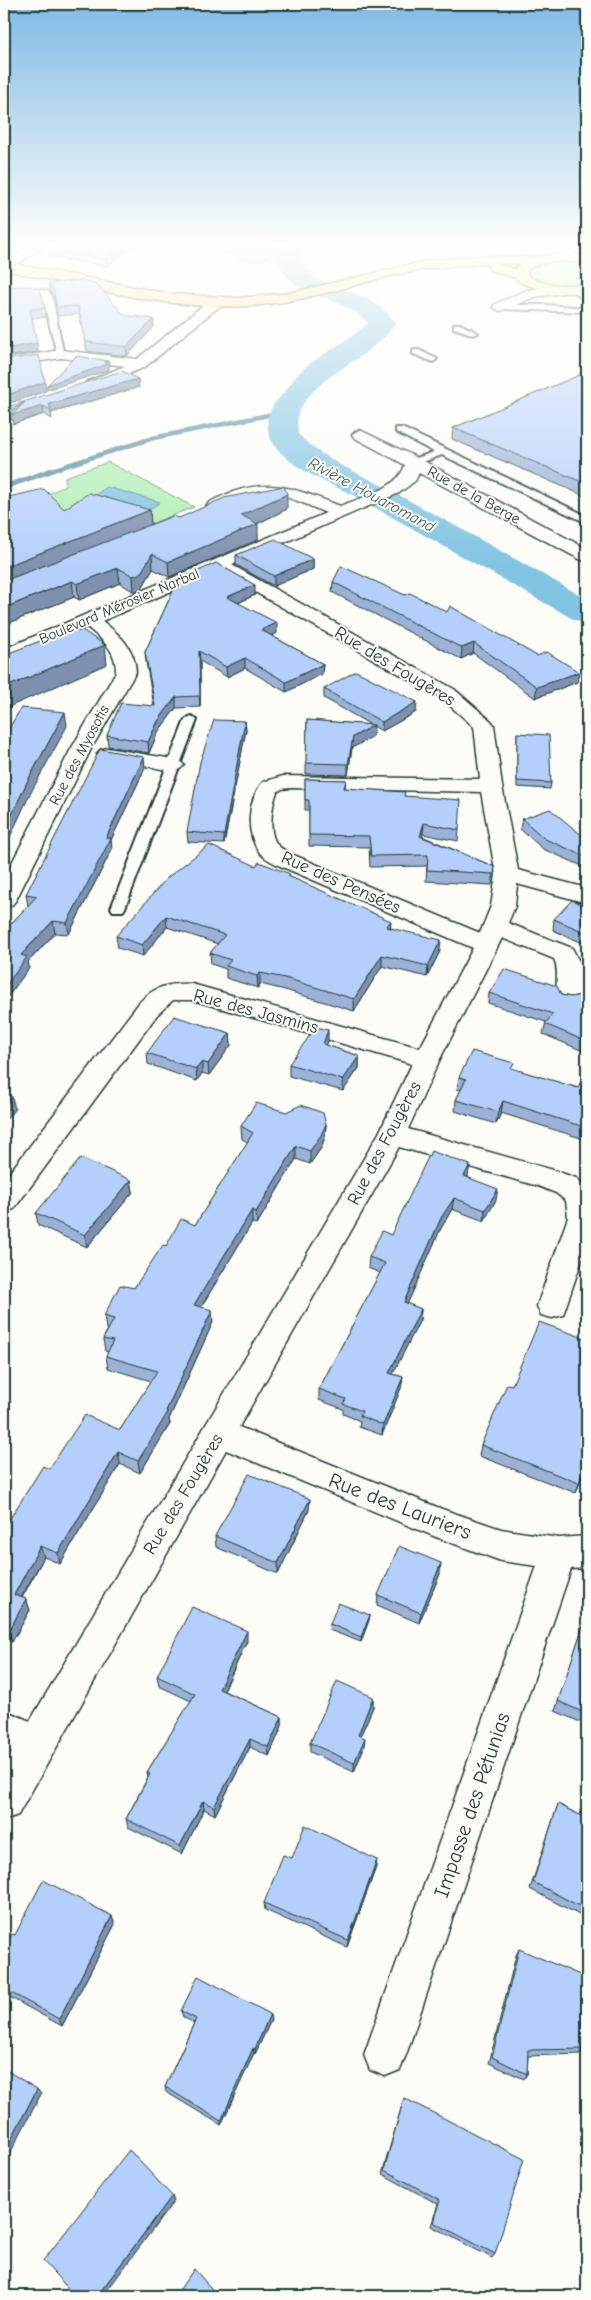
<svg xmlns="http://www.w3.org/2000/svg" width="591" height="2300" font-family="'Comic Neue',sans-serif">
	<rect width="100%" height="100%" fill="#fdfcf7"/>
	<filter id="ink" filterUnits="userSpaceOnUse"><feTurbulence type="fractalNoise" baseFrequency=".02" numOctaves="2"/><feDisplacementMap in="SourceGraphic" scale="10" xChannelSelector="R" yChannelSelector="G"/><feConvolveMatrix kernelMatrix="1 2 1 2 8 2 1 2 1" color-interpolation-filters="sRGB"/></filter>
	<g filter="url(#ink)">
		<!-- green -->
		<g fill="#b0eeb4" stroke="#689674">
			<path d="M213,246h64v5c-23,19 -40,7 -64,-5z"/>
			<path d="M558,260l29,3v22c-18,3 -42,2 -57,-10l-2,-4c6,-10 20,-9 30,-11z"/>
			<path d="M108,462l86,45 -152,59 -11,-63 35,-18 -1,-8z"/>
		</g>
		<!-- water -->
		<path fill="#82c3e2" stroke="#5a8d9c" d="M107,487l53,15 -19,14 -54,-16z"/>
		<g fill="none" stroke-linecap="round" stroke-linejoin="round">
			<!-- stream-far1 -->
			<path stroke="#5a8d9c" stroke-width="4.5" d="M49,471l104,-33 131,-26"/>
			<!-- stream -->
			<path stroke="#5a8d9c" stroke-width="5.5" d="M4,487l49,-17"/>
			<!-- river -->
			<path fill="#82c3e2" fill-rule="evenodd" d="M282,246h24l-6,10c2,5 3,11 7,14 26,25 64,18 89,53 -25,37 -76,47 -97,88 -3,6 -1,17 -1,23 26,27 58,37 90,55 66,36 133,73 199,110v25l-12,-4 -224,-126c-29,-14 -97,-40 -81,-82 2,-8 11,-15 16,-22 4,-5 9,-13 14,-18 20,-19 48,-29 68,-49 -29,-32 -75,-19 -92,-67z"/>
			<!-- service casing -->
			<g stroke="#1f3d34" stroke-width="4">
				<g id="service">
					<path d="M573,287h6l8,9v6l-14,-11z"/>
					<path d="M4,288h25l19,3 4,6 12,59 -7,-2 -15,-59 -13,-3h-25z"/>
					<path d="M497,305h49l41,3v4l-87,-3h-3z"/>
					<path d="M454,324h6l18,9 -4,2 -20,-7z"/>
					<path d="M413,350h6l18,9 -4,3 -20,-8z"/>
					<path d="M396,428h6l185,88v7l-145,-68 -25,9h-6v-4l23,-8 -38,-20z"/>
					<path d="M191,716l6,4 -72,188 -2,3h-10l-2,-3 74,-188z"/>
				</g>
			</g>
			<!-- minor casing -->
			<g stroke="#1f3d34" stroke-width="3">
				<g id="minor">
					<path d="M30,246h15l-35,23h-6v-7z"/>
					<path d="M547,246h14l25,13 -2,3c-12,3 -29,-7 -37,-16z"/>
					<path d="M564,285l5,1 2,3 -2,3 -34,5 -35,14 -7,-4 2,-3 32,-14z"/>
					<path d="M216,298l7,4 -2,3 -76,62 -49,21h-10l-2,-3 2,-3 39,-16 -64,-8 -57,9v-8l57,-9 76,9 74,-60z"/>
					<path d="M360,430l60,29 167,90v12l-6,-1 -162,-87 -4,8 -16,12 -167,72 222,124 37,32 3,4 8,61 16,84 69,18v15l-70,-19 -2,22 -7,17 64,25 9,17v32l-3,6 -9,2 -9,-2c-8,-13 1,-30 -6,-44l-52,-21 -62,121 -32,70 145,41 23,8 10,8 1,59 -24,70 -11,3 -11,-3 -4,-9 31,-89 -2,-16 -10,-8 -18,-7 -139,-39 -160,280 203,82 59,20 58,9 28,-2v32l-16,1 -165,486 -6,15 -15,6 -15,-6 -6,-15 173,-489 -36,-5 -65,-24 -210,-87 -208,365 -14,5v-55l8,-13 -8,-4v-38l26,11 349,-588 33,-69 -220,-64h-19l-16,15 -143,194 -10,3v-32l135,-177c15,-17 31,-20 53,-19l228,64 53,-100 -193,-82c-7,-4 -15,-7 -20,-13 -15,-19 -13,-53 3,-71l20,-6 197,3 -6,-52 -34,-30 -222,-126 -116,50c18,14 33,27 34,51l-45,77 -75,151 -4,5 -8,2v-29l67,-129 45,-77c0,-23 -13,-31 -29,-45l-83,35v-13l322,-136c-23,-10 -46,-22 -71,-18 -15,3 -31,18 -47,15l-2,-4c4,-6 13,-8 19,-11 45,-19 73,-5 115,11 22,-9 57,-16 65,-41l-50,-27 -3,-3 3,-3zM290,788l191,4 15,83 -5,31 -11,27 -184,-77c-6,-3 -16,-7 -20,-13 -8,-13 -4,-38 1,-51l5,-3z"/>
					<path d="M107,748l66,11 7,2 4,4 -4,4 -7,2 -73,-13 -3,-4 3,-4z"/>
				</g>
			</g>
			<!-- primary casing -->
			<g stroke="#1f3d34" stroke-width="3">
				<path id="primary" d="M562,253l25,3v8c-20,-3 -42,-6 -60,6v4c14,14 42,11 60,10v8l-23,1 -17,-2 -26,-8 -5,-5 -26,-8 -2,-3 5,-3c-35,0 -68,4 -102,12 -40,9 -80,23 -121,28 -89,11 -180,-17 -266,-34v-8l167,32 67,4 51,-5 142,-33 51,-4 52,1zM495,264h25l-5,5z"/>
			</g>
			<!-- service -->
			<use href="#service" fill="#fdfcf7" fill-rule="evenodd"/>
			<!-- minor -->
			<use href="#minor" fill="#fdfcf7" fill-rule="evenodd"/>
			<!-- primary -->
			<use href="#primary" fill="#fedd96" fill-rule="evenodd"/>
		</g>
		<!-- wall -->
		<g fill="#9cb2d9" stroke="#1f3d34">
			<path d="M136,246l-29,20 -57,-9 -1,-7z"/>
			<path d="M49,283l75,32 30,12 -27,29 -40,-5 -8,-37 -21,2 -4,-19 -4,-6z"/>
			<path d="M4,287l41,21 1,9 -14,1 6,34 -34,5z"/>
			<path d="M587,372v125l-135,-58 1,-11z"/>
			<path d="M139,387l-88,26 1,6 -8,-5 -31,10v-5l-9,-11z"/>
			<path d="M4,498l60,11 86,1 1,15 28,-7 108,-9 -30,15 1,16 -89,37 -16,-8 -11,19 -8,4 -14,-9 -41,17 -5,-3 -70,28z"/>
			<path d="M236,555l77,4v10l-39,17 -38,-21z"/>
			<path d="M178,580l77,15 -17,8 39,30 -5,3 51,28 -1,10 -36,18 -41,-24 -18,9 -27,-16v46l-24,1 -18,24 -9,21 -41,-7 -1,-11 47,-29 -8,-44 -1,-10z"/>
			<path d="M333,582l72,13 172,87 -42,16 -62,-45 -12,6 -129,-67z"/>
			<path d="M324,689l92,23 -34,19 -9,-5v10l-21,12 -4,27 -42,-1 1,-54 64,5 -47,-27z"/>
			<path d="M245,721l1,9 -22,114 -36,-2 -1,-10z"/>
			<path d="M517,733l34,50 -1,6 -33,-2z"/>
			<path d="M145,768l-34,72 1,9 -43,85 -14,-1 -27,29 1,6 -25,34v-71l24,-25 -2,-12z"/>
			<path d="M305,779l41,1 -1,8 60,8 54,34 -1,11 -35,-7 -1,2 73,31 -3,18 -66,-4 1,-15 -57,1 -1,-20 -60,-1v-36h-4z"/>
			<path d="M522,819l62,18 3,-3v34l-44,-19 -23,-20z"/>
			<path d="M256,866l34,11 101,51 49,23 -13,26 -45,-11 -28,45 -69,-21 -25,-6 -2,4 -32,-10v-9l-15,-5 -1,-11 8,-9 -51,-17 -24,29 -25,-8 -2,-12z"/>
			<path d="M587,907v38l-34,-15 1,-11z"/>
			<path d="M587,979v70l-2,-1 -2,3 -40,-17 3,-12 -58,-19 1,-10 72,2 10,2 9,-2 3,-5 2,-8z"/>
			<path d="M230,1033l1,12 -22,30 -7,-2 -5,8 -49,-17 -1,-11z"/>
			<path d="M328,1041l-2,4 33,11v12l-16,23 -54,-15v-12z"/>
			<path d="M513,1069l65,19 9,-3v55l-86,-27 -5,11 -41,-13 1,-11 5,-10 -4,-1 2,-12z"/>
			<path d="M326,1124l-1,13 -4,11 -11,16 -14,-5 -39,65 -5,-1 -51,84 12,15 -44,97 1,5 -30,49 -20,-9 -60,100 -16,-7 -22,41 4,1 4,11 -18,32 -8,-3v-111l45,-59 71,-39 31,-49 -43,-13 -2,-12 2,-4 -3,-1 -2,-12 5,-10h-2l-2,-13 30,-28 32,-42 29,-21 53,-83 -6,-3 -1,-13z"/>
			<path d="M468,1176v1l28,23 -12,21 -32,-12 -12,21 -33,74 14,5 -1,11 -28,54 11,3 -2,11 -19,47 -23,-8 1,-6 -17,-7v-5l-24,-9v-11l61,-116 -12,-5 1,-11 22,-22z"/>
			<path d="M131,1180l2,12 -46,55 -49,-22 -2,-12z"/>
			<path d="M512,1385l75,77 -11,31 -97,-37 2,-11z"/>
			<path d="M309,1510l-31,64 -62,-27 -1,-11z"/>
			<path d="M440,1574l-21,49 -42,-18 1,-10z"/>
			<path d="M370,1615l-1,5 -8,22 -32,-12 1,-6z"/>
			<path d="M583,1626l4,1v98l-32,-14z"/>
			<path d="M247,1641l-23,50 58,26v9l-13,30 -19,-9 -35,68 -11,-6 -22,45 -54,-27 -2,-8 22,-42 -1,-5 44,-71 -32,-15 -2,-10z"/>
			<path d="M373,1697v10l-13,29 4,11 -10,25 -44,-20v-9z"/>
			<path d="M558,1804l29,15v100l-57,-30z"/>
			<path d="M292,1858l84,9 -29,80 -82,-37 -1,-7z"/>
			<path d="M112,1916l3,8 -53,102 -58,-32v-44l11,-15z"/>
			<path d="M519,1949l66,100 -4,5 -53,2 -1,18 -3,5 -35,-16 27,-108z"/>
			<path d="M181,2011l90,9 -16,34 -1,-1 -33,72 -55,-33 -1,-5 29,-64 -11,-6z"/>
			<path d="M404,2098l91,156 -3,4 -61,-32 7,-22 -56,-30z"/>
		</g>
		<!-- shaded-wall -->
		<g fill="#7f91b0" stroke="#1f3d34">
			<path d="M126,246h10l-29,20 -1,-7z"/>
			<path d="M154,319v8l-27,29 -1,-9z"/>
			<path d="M37,343l1,9 -34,5v-8z"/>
			<path d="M109,361l1,5h-1v4l-62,20v-5z"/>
			<path d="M138,379l1,8 -88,26 -2,-9z"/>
			<path d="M45,382l1,9 -42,14v-9z"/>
			<path d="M25,402l18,4 1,8 -31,10v-5l-9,5v-10z"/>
			<path d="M287,494v15l-45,22 -1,-16z"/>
			<path d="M150,510l1,15 -147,58v-16z"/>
			<path d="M258,524v16l-89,37 -1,-15z"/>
			<path d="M152,554l1,15 -11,19 -8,4 -1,-16z"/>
			<path d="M313,559v10l-39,17v-10z"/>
			<path d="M118,568l2,15 -41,17 -2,-16z"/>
			<path d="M72,581l2,16 -70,28v-17z"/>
			<path d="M255,585v10l-27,12 -1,-10z"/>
			<path d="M277,623v10l-16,7v-10z"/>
			<path d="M474,643l-1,10 -12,6 1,-11z"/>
			<path d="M105,645l2,19 -103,45v-21z"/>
			<path d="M199,651l1,10v46v-11z"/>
			<path d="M245,658v10l-18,9 -1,-10z"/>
			<path d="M323,664l-1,10 -36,18v-10z"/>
			<path d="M579,672l-2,10 -42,16 2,-11z"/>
			<path d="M176,697v11l-18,24 -9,21 -1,-11 10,-21z"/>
			<path d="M417,702l-1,10 -34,19v-9z"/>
			<path d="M65,712l2,14 -38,70 -19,41 -6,11v-18l23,-48z"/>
			<path d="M245,721l1,9 -22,114v-9z"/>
			<path d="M374,725l-1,11 -21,12 -4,27v-11l5,-27z"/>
			<path d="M144,757l1,11 -34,72 1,9 -43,85 -2,-11 39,-85z"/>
			<path d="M424,823l-1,11 -4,12 1,-10z"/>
			<path d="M166,916l1,11 -24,29 -1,-11z"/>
			<path d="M53,921l2,12 -27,29 1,6 -25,34v-14l17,-33z"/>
			<path d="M391,921l-1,11 -4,-5z"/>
			<path d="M441,940l-1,11 -13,26 1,-11z"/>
			<path d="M382,955v11l-28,45v-12z"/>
			<path d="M260,973v11l-2,4 -1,-12z"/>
			<path d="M328,1030v11l-5,15v-12z"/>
			<path d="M230,1033l1,12 -22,30 -1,-11z"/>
			<path d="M587,1038l-2,10 -2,3 2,-10z"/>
			<path d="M359,1056v12l-16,23v-11z"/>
			<path d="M202,1062v11l-5,8 -1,-12z"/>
			<path d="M12,1097l3,12 -11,13v-16z"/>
			<path d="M503,1101l-2,12 -5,11 2,-12z"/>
			<path d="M326,1124l-1,13 -4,11 -11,16v-13z"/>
			<path d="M296,1146v13l-39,65 -1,-12z"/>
			<path d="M470,1165l-2,11 -6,11 2,-11z"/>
			<path d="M131,1180l2,12 -46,55 -2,-12z"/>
			<path d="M498,1189l-2,11 -12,21 1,-11z"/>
			<path d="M454,1198l-2,11 -12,21 -37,84 1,-12 37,-84z"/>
			<path d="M252,1210v13l-57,94 -1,-12z"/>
			<path d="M421,1309l-1,11 -32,64 1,-11z"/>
			<path d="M212,1310l1,12 -44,97 1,5 -30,49 -2,-12 28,-50z"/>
			<path d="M7,1327l2,10 -5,8v-14z"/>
			<path d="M403,1377l-2,11 -19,47 1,-10z"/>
			<path d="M118,1452l2,12 -60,100 -2,-11z"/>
			<path d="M587,1460v2l-11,31 3,-10z"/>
			<path d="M310,1499l-1,11 -31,64v-11z"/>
			<path d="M40,1546l4,11 -27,48 -3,-10z"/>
			<path d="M441,1563l-1,11 -21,49 2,-10z"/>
			<path d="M26,1599l4,11 -18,32 -3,-11z"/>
			<path d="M370,1615l-1,5 -8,22v-5z"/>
			<path d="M247,1631v10l-27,57 -1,-9z"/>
			<path d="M373,1697v10l-16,37 1,-9z"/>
			<path d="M282,1717v9l-13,30 -1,-9z"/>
			<path d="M365,1738l-1,9 -10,25v-9z"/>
			<path d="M250,1739v8l-35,68 -1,-8z"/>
			<path d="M203,1801l1,8 -22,45 -2,-8z"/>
			<path d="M377,1860l-1,7 -29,80 1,-7z"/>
			<path d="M112,1916l3,8 -53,102 -3,-7z"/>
			<path d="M270,2014l1,6 -16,34v-5z"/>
			<path d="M253,2048l1,5 -33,72v-4z"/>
			<path d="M37,2089l4,5 -37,71v-12z"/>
			<path d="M172,2196l2,5 -71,95h-6z"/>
		</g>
		<!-- building -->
		<g fill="#b5cffc" stroke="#1f3d34">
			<path d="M56,246h70l-20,13 -57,-9z"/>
			<path d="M83,280l14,4 27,31 30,4 -28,28 -40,-5 -8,-36 -21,1 -4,-19 -4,-5z"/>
			<path d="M28,286l12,3 5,19 -15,1 7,34 -33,6v-62z"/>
			<path d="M39,355l6,27 -41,14v-36z"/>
			<path d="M76,356l33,5 -4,1 3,2 -61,21z"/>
			<path d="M122,371l16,8 -89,25 2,6 -8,-4 -31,9 13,-13 -21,12v-6z"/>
			<path d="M587,372v112l-134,-56z"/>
			<path d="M284,486l3,8 -46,21 17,9 -90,38 -16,-8 -11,19 -8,3 -15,-8 -41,16 -5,-3 -68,27v-27l169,-65 6,2 45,-20z"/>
			<path d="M44,489l20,20 25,-16 61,17 -146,57v-69z"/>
			<path d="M275,539l38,20 -39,17 -38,-21z"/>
			<path d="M216,563l39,22 -28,12 50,26 -16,7 62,34 -37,18 -41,-24 -19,9 -27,-16 1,45 -24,1 -18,24 -10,21 -41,-7 14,-32 34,3 -10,-54 33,-72z"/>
			<path d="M341,566l64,29 5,-2 37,19 3,-6 87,50 10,-4 32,20 -42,15 -63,-44 -12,5 -129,-66z"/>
			<path d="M71,629l5,3 6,-2 23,15 -101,43v-33z"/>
			<path d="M356,671l61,31 -35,20 -58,-33z"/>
			<path d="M21,708l44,4 -38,70 -19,41 -4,7v-93z"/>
			<path d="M214,720l31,1 -21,114 -37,-3 13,-70z"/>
			<path d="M307,720l67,5 -21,12 -5,27 -42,-1z"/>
			<path d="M517,733l32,2 2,48 -34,-2z"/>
			<path d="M100,749l44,8 -38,81h5l-44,85 -14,-2 -32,34 6,2 -23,31v-57l33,-35 -11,-2z"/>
			<path d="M305,779l41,1 -2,8 61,4 -1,4 57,4 -2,30 -35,-7 -4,13 75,31 -1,7 -67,-4 1,-15 -57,1 -2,-20 -60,-1v-35h-4z"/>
			<path d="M550,809l34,28 3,-3v23l-42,-18 -23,-20z"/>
			<path d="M209,845l47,21 3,-4 31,12 -2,2 103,45 -5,6 55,13 -13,26 -46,-11 -28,44 -69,-21 -25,-5 -3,3 -31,-10 5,-6 -21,-7 15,-18 -59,-19 -24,29 -26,-9 51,-58z"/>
			<path d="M572,900l15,7v26l-33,-14z"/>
			<path d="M504,969l53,17 4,9 10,2 9,-2 5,-7v-6l2,-3v59l-2,3 -40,-17 8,-10 -64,-21z"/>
			<path d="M174,1016l56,17 -22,31 -6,-2 -6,7 -49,-16z"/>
			<path d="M316,1027l12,3 -5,14 36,12 -16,24 -54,-16z"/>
			<path d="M472,1051l42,12 -3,5 67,20 2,-5 7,2v43l-84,-27 -5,11 -42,-12 10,-21 -7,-2z"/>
			<path d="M4,1094l8,3 -8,9z"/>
			<path d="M256,1103l30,9 15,-7 22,8 3,11 -5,11 -11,16 -14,-5 -40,66 -4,-2 -58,95 18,5 -46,101 2,1 -30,49 -20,-9 -60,101 -18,-7 -26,49 12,4 -17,32 -5,-2v-101l39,-62 6,3 36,-54 35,15 37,-59 -51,-15 7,-15 -10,-2 11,-20 -10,-3 16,-31 14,3 29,-43 3,1 15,-27 14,6 58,-92 -12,-7z"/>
			<path d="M431,1151l39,14 -6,11 34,13 -13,21 -31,-12 -13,20 -37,84 17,7 -32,64 14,4 -20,48 -23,-9 2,-5 -19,-7 3,-5 -27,-10 66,-126 -16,-6 13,-26 9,4z"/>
			<path d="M81,1158l50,22 -46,55 -49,-22z"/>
			<path d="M539,1322l48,17v121l-8,23 -98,-38 26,-61 5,1z"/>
			<path d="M4,1325l3,2 -3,4z"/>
			<path d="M249,1474l61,25 -32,64 -63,-27z"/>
			<path d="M399,1546l42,17 -20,50 -43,-18z"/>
			<path d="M338,1603l32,12 -9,22 -31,-13z"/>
			<path d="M192,1607l55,24 -28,58 63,28 -14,30 -18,-8 -36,68 -11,-6 -23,45 -54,-27 24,-45 -3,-2 48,-78 -38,-18z"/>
			<path d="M583,1626l4,1v87l-29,-13z"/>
			<path d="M337,1681l36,16 -15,38 7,3 -11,25 -44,-20z"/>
			<path d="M558,1804l29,15v91l-54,-28z"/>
			<path d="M305,1825l72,35 -29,80 -84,-37 19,-48 9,3z"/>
			<path d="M43,1880l69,36 -53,103 -55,-30v-39l8,-16 3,1z"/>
			<path d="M519,1949l68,29v63l-2,8 -57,1 -1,24 -35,-17z"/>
			<path d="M198,1976l72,38 -15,35 -2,-1 -32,73 -56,-34 31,-68 -15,-8z"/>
			<path d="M4,2069l33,20 -33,64z"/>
			<path d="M404,2098l120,61 -29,95 -62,-32 7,-22 -56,-30z"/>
			<path d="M129,2150l43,46 -75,100h-22l-32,-35z"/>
			<path d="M194,2269l24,27h-43z"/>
		</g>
	</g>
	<!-- sky -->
	<linearGradient id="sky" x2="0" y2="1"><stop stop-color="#7fbae6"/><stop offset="0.43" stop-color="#fefefb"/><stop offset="1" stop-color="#fefefb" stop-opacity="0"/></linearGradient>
	<rect width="591" height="568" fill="url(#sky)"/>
	<g text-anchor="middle" stroke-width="4" stroke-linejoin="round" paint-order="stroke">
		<!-- far-street labels -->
		<g font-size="15" fill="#1f3d34" stroke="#fdfcf7">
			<text transform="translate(474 495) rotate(29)" y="5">Rue de la Berge</text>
			<text transform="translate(119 606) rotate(-23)" y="5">Boulevard Mérosier Narbal</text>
			<text transform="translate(79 755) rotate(-62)" y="5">Rue des Myosotis</text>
		</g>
		<!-- far-water labels -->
		<g font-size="16" font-style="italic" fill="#385e60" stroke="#fdfcf7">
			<text transform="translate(372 494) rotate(28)" y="6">Rivière Houaromand</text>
		</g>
		<!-- street labels -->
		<g font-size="18" fill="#1f3d34" stroke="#fdfcf7">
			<text transform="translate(395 666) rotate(31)" y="6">Rue des Fougères</text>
			<text transform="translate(341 882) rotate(24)" y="6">Rue des Pensées</text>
			<text transform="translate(256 1011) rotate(15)" y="6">Rue des Jasmins</text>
			<text transform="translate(384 1143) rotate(-62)" y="6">Rue des Fougères</text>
			<text transform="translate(183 1494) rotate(-59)" y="6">Rue des Fougères</text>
		</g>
		<!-- near-street labels -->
		<g font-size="21" fill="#1f3d34" stroke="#fdfcf7">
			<text transform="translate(400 1506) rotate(21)" y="7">Rue des Lauriers</text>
			<text transform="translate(472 1805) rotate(-71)" y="7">Impasse des Pétunias</text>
		</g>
	</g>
	<!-- margin -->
	<rect width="591" height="2300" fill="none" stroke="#fdfcf7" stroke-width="20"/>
	<rect x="10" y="10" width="571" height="2280" fill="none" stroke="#1f3d34" stroke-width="2" filter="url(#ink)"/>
</svg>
